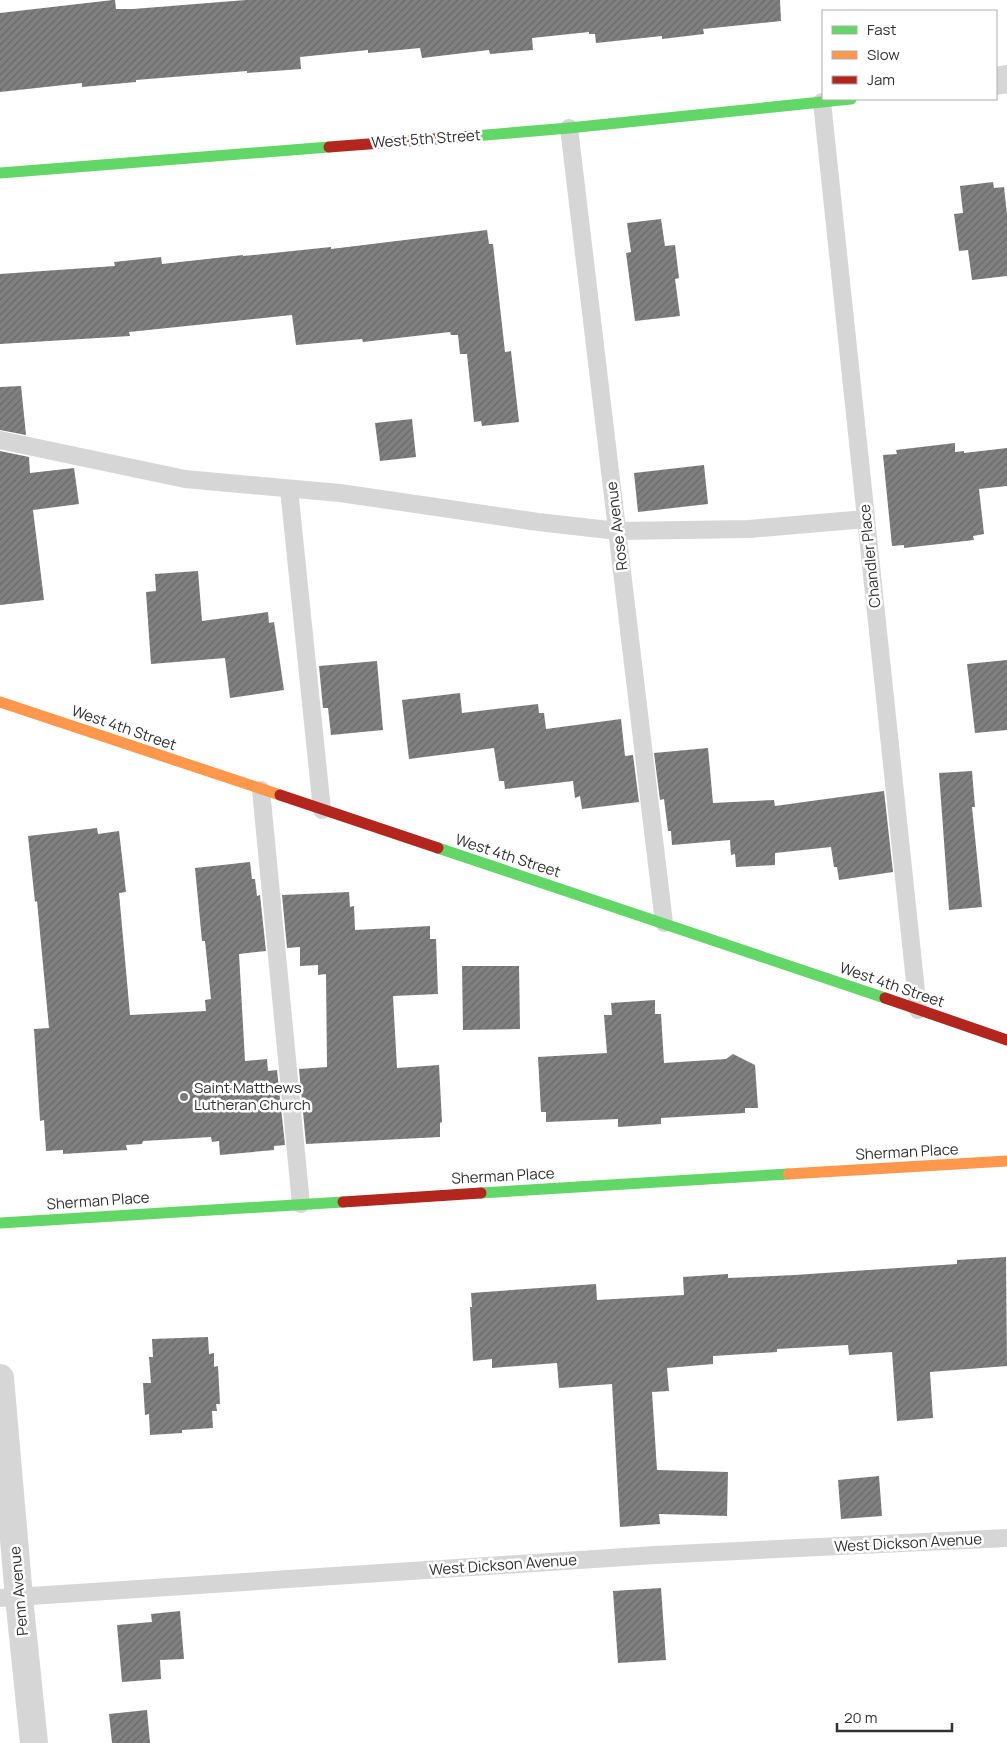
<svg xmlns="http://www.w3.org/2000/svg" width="1007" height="1743" font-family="Manrope,sans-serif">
	<defs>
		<pattern id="building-hatch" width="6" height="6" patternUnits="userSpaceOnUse" patternTransform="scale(1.25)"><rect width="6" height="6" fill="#808080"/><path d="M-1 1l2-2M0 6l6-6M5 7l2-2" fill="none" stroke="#696969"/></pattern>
	</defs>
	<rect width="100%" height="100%" fill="#fff"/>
	<!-- building -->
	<g fill="url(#building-hatch)">
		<path d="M113,0h2l1,9h17l113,-9h534l1,21 -78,8 1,5 -42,5v-3l-66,7 -1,-9h-6v-2l-57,6 1,12 -43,4 -1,-4 -67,8 -2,-10 -52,5v-3l-68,7 1,12 -54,4v-2l-111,9v2l-54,5v-4l-82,9v-79z"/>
		<path d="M993,182l1,6 10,-1 3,27v62l-35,4 -4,-30 -9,1 -5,-37 9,-1 -3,-27z"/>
		<path d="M661,219l4,27 10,-1 4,33 -4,1 5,37 -45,5 -9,-68 5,-1 -4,-29z"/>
		<path d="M487,230l2,14h4l12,108 6,-1 8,71 -37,4 -1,-5 -7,1 -7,-68h-7l-2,-19h-7l-1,-3 -87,10 -1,-3 -66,6 -4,-30 -163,17 1,4 -130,8v-70l115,-8 -1,-4 47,-5 1,7 81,-9v1l88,-9v2z"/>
		<path d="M21,386l5,49 -26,-5v-43z"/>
		<path d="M412,419l4,38 -36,4 -5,-38z"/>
		<path d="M955,443v9l9,-1v2l43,-5v38l-28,3 5,45 -11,2 1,4 -70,8v-3l-12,1 -9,-91 14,-1 -1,-4z"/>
		<path d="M0,451l29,6 1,16 44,-5 5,36 -46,6 11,90 -44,5z"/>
		<path d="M704,465l4,39 -70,8 -4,-39z"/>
		<path d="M198,571l4,50 66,-9 1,11 5,-1 10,68 -54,8 -5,-40 -74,6 -5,-72 10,-1 -1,-17z"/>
		<path d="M1007,660v70l-32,3 -8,-69z"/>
		<path d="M377,661l6,69 -52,5 -3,-27h-5l-4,-42z"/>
		<path d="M460,693l2,20 76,-9 1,9h5l2,16 75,-10 4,37 8,-1 6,47 -57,7 -2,-13 -5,2 -2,-17 -68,8 -1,-8h-5l-5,-33 -85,11 -7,-59z"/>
		<path d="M708,748l5,55 61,-3 1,6 109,-15 9,81 -54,8 -2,-13h-3l-3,-20 -56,6v12l-39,2 -1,-13 -4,1 -1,-15 -58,5 -1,-14h-3l-4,-32 -4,1 -6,-47z"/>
		<path d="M972,771l3,36h-3l10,100 -33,3 -10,-137z"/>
		<path d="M97,828l1,6 21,-3 7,61 -7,1 11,122 76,-4 -1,-11 6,-1 -6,-58h-3l-7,-73 55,-6 2,17h3l2,17 3,-1 6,56 -27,3 6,107 22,-2 1,12 9,-1 8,75 -11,1v4l-54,5 -1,-14 -7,1 -1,-5 -68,4 -1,3 -16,1 1,5 -64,4v-4l-17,1 -2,-31 -4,1 -6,-92 15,-1 -12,-127 -2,1 -7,-66z"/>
		<path d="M349,892l1,15 4,-1 1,24 75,-4v13h6l2,55 -45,2 4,72 42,-3 3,57 -2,1v14l-134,7 -7,-75 28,-2 -1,-93 -8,1v-10l-18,1v-19l-13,1 -5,-53z"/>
		<path d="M462,966h57l1,63 -57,1z"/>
		<path d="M655,1000v14h6l3,49 62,-4 7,-5 22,11 3,43h-13v5l-84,5v6l-43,3v-8l-72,3v-10h-5l-3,-55 69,-4 -3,-38h8l-1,-12z"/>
		<path d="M1006,1257l1,109 -77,6 3,46 -36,3 -5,-69 -43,3 -1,-10 -71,4v3l-64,4v8l-46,4 2,23 -17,1 5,78 71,2 -1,44 -68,-2 1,10 -40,3 -8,-143 -53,4 -2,-25 -65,5v-9l-19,2 -3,-54h2l-1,-14 125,-9 1,16 87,-5 -1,-18 45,-3v4l67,-3 162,-11v-4z"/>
		<path d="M208,1337l1,17 5,-1v14l4,-1 2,38h-4l1,7h-5l1,17 -31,2v3l-32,2 -1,-21 -4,1 -2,-32h8l-2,-26h4l-1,-18z"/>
		<path d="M879,1476l3,40 -41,3 -3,-39z"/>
		<path d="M661,1588l5,72 -48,3 -5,-72z"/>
		<path d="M180,1611l4,48 -24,1 1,19 -39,3 -5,-57 35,-3 -1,-8z"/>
		<path d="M147,1710l3,33h-38l-3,-29z"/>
	</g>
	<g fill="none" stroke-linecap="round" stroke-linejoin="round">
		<!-- lane -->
		<g stroke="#d6d6d6" stroke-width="18">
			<path d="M822,102l96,908"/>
			<path d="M569,128l95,795"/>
			<path d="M0,440l185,39 155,14 198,29 80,9 131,-2 117,-10"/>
			<path d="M289,489l33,321"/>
			<path d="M261,790l40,414"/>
			<path d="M0,1598l655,-43 352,-17"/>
		</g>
		<!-- street -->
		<g stroke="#d6d6d6" stroke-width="28">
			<path d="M996,81l11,-2"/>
			<path d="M0,1378l19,219 15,146"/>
		</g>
		<!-- fast -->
		<g stroke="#63d668" stroke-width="11">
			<path d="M474,136l95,-8 282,-29"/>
			<path d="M0,173l329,-26"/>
			<path d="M438,848l447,150"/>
			<path d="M481,1193l307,-19"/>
			<path d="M0,1223l343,-21"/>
		</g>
		<!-- slow -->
		<g stroke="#ff974d" stroke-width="11">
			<path d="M0,702l280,93"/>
			<path d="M788,1174l219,-13"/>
		</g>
		<!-- jam -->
		<g stroke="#b3261e" stroke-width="11">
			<path d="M329,147l145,-11"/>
			<path d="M280,795l158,53"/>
			<path d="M885,998l122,42"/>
			<path d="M343,1202l138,-9"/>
		</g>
	</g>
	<!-- markers -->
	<circle fill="#7a7a7a" stroke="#fff" stroke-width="2" cx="184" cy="1097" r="5"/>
	<g text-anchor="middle" stroke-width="5" stroke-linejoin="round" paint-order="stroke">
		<!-- street labels -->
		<g font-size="15" fill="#323232" stroke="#fff">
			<text transform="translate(426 139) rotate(-4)" y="5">West 5th Street</text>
			<text transform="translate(617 526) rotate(-97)" y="5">Rose Avenue</text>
			<text transform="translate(870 556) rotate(-96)" y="5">Chandler Place</text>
			<text transform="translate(124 728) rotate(19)" y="5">West 4th Street</text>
			<text transform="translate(508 856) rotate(18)" y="5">West 4th Street</text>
			<text transform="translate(892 985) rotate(19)" y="5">West 4th Street</text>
			<text transform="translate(907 1152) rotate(-3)" y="5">Sherman Place</text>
			<text transform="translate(503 1176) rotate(-3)" y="5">Sherman Place</text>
			<text transform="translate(98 1201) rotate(-4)" y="5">Sherman Place</text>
			<text transform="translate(908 1543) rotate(-3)" y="5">West Dickson Avenue</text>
			<text transform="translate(503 1565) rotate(-4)" y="5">West Dickson Avenue</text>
			<text transform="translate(19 1591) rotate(-95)" y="5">Penn Avenue</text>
		</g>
		<!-- poi labels -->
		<g font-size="15" fill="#323232" stroke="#fff" text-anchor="start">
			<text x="194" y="1093">Saint Matthews<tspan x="194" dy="17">Lutheran Church</tspan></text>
		</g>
	</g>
	<!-- legend -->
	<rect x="822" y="10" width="175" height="90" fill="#ffffff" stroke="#adadad"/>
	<rect x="832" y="26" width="25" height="8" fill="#63d668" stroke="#adadad"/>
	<text x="867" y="35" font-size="15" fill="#323232">Fast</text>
	<rect x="832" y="51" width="25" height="8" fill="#ff974d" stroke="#adadad"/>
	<text x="867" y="60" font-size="15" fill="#323232">Slow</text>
	<rect x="832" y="76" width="25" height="8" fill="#b3261e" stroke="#adadad"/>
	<text x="867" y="85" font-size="15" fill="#323232">Jam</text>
	<!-- scale -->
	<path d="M837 1723v8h115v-8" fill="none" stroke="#323232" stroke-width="2.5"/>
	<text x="844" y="1723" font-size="15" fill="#323232" stroke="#ffffff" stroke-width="4" paint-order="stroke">20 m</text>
</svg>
